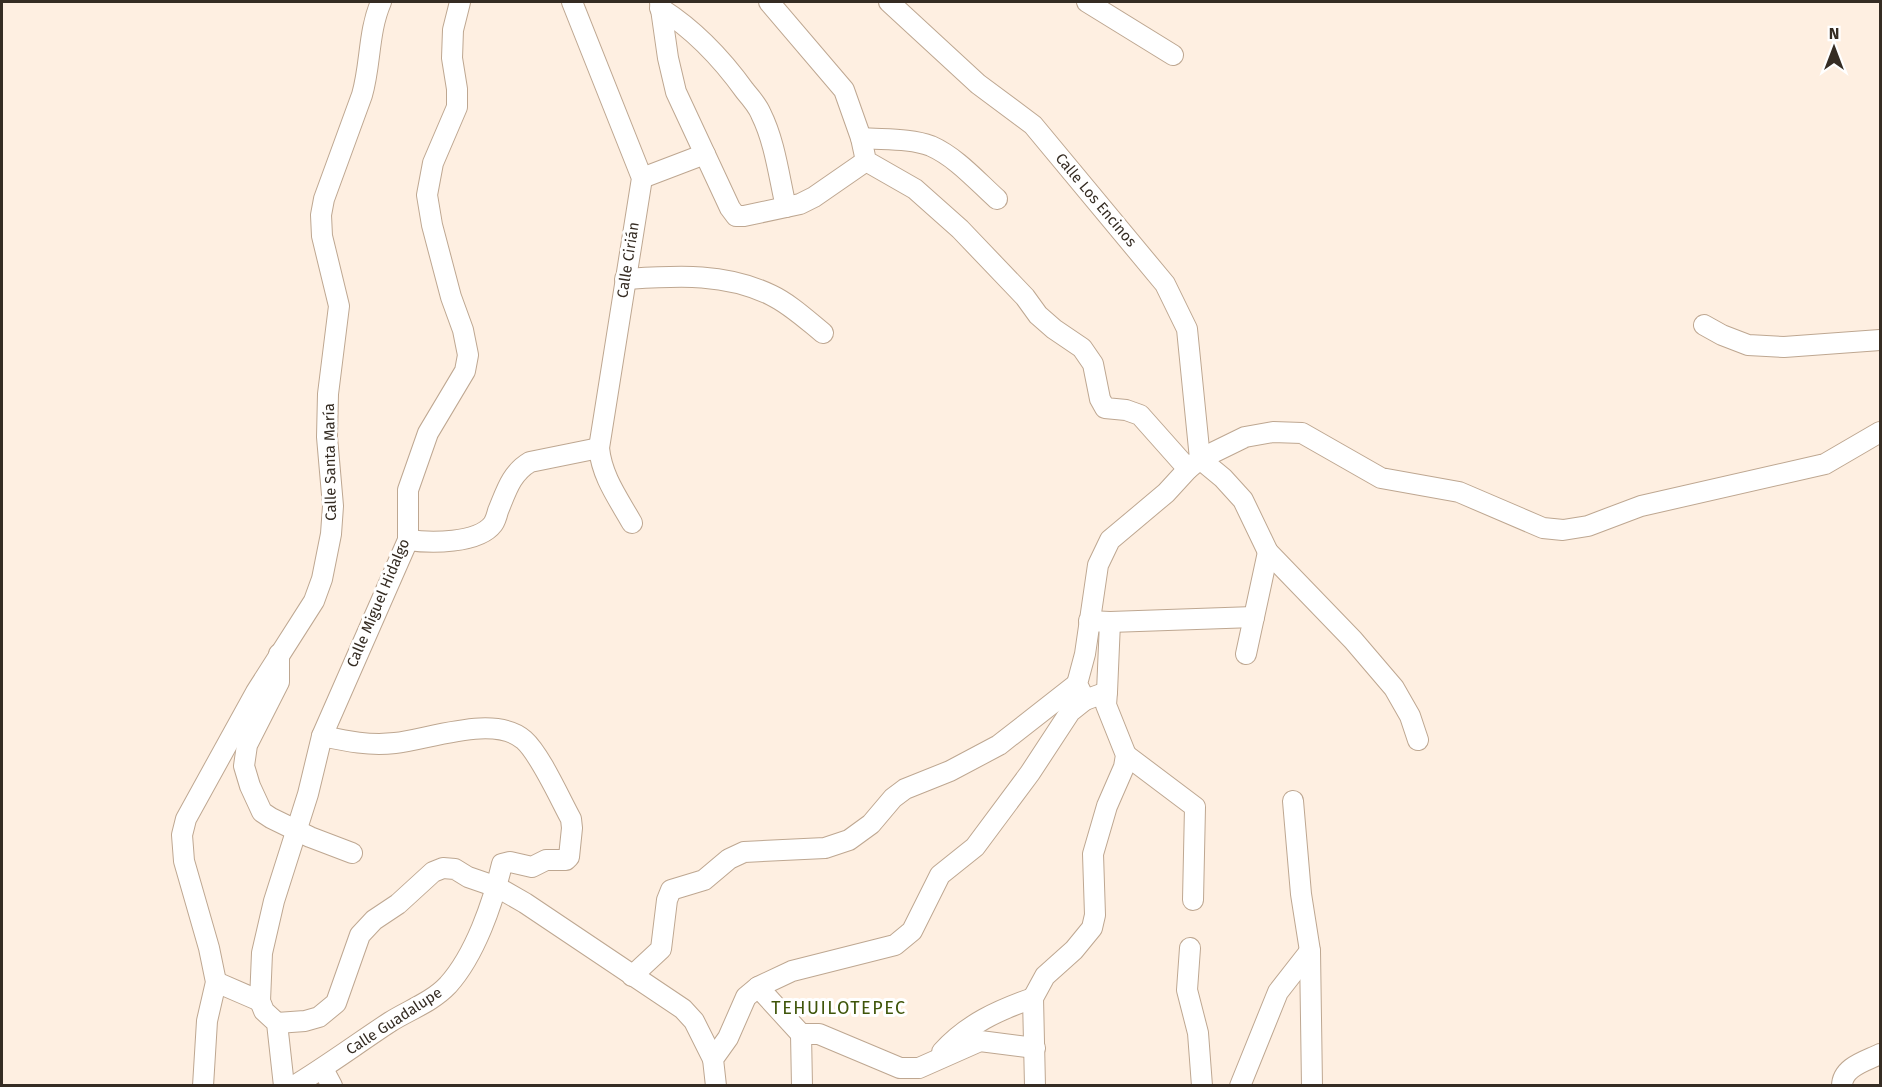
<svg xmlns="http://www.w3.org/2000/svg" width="1882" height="1087" font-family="'Fira Sans',sans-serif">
	<rect width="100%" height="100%" fill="#feefe1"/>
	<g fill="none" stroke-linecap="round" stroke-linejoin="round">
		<!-- minor casing -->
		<g stroke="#bea791" stroke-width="22">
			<g id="minor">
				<path d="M572,2l70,176 -43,270c3,29 19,50 33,75"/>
				<path d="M660,2l8,56 8,34 54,116 6,8h8l56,-12 14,-7 52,-36"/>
				<path d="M769,2l75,88 17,48 5,23 49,28 45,40 65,68 13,18 16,14 28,19 11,16 7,35 5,9 21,2 14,5 48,54"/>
				<path d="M889,2l89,82 55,41 132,159 22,45 13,130"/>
				<path d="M1087,2l86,53"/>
				<path d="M660,8c35,22 62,51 85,83 6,7 13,15 16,23 14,28 18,63 25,93"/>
				<path d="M861,138c22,2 49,0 70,8 25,11 46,35 66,53"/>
				<path d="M642,178l63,-24"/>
				<path d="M625,279c50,-3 99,-7 146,16 19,9 36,25 52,38"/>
				<path d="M1704,325l18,10 26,10 36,2 96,-7"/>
				<path d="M1200,459l23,19 20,22 25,52 85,88 41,48 16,28 8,24"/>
				<path d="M408,540c22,3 70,4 85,-16 2,-3 4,-9 5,-13 8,-19 13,-38 32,-49l69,-14"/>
				<path d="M1089,621l21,1 144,-5"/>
				<path d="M279,654v28l-32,63 -3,21 6,20 12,26 9,6 39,19 42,16"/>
				<path d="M1246,654l22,-102"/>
				<path d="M1107,692l3,-70"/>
				<path d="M1126,755l69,52 -2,93"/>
				<path d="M1293,801l8,93 9,57 2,135"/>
				<path d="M1190,948l-3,42 11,43 4,53"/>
				<path d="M632,976l29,-27 6,-49 4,-10 33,-10 25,-21 15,-7 81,-4 24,-8 22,-16 22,-26 12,-9 45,-18 49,-26 78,-61"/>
				<path d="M216,982l44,19"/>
				<path d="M758,987l43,47h18l81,34h19l61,-27 55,7"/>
				<path d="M277,1023l28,-2 14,-4 17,-14 24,-68 14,-15 24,-16 35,-32 10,-4 12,1 13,8 29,10 28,16 158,106 11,12 19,38"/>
				<path d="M801,1034l1,52"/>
				<path d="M942,1052c25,-28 57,-42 91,-54"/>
				<path d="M323,1069l9,17"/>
				<path d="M203,1086l4,-65 9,-39 -7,-34 -25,-87 -2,-26 4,-16 70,-127 58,-91 8,-22 9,-45 2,-28 -6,-69 1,-43 11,-88 -17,-70 -1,-21 3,-16 38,-104c9,-31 6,-63 19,-93"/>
				<path d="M284,1086l-7,-63 -13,-12 -4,-10 2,-48 12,-52 34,-107 14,-58 86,-196v-50l20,-57 37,-62 3,-16 -5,-25 -12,-33 -19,-72 -5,-30 6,-32 24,-56v-18l-5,-31 1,-28 7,-28"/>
				<path d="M294,1086c33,-20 64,-43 96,-64 19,-12 42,-20 58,-37 27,-30 45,-82 54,-121l8,-2 22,5 14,-7h20l3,-3 3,-29 -1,-9c-11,-20 -31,-65 -47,-79 -29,-26 -94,-1 -129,3 -26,3 -49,-2 -73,-7"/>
				<path d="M716,1086l-3,-27 15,-21 18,-41 12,-10 34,-16 103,-26 17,-14 28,-56 35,-28 55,-74 40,-61 15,-12"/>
				<path d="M1035,1086l-2,-88 12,-22 29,-26 18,-22 3,-13 -2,-61 14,-48 17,-39 2,-12 -20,-50 1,-13 -22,8 -8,-16 8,-30 13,-89 12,-25 56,-47 22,-24 12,-10 45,-22 28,-5 29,1 79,45 78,14 84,36 20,2 25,-4 53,-20 184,-42 55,-32"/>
				<path d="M1240,1086l38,-94 32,-41"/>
				<path d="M1842,1086c0,-19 24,-25 38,-32"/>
			</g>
		</g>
		<!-- minor -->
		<use href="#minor" stroke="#fff" stroke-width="20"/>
	</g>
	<g text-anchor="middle" stroke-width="6" stroke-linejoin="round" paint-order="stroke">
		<!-- street labels -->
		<g font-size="15" fill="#352c23" stroke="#fff">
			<text transform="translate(1096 200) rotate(50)" y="5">Calle Los Encinos</text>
			<text transform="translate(628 260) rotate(-81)" y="5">Calle Cirián</text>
			<text transform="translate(330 462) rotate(-91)" y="5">Calle Santa María</text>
			<text transform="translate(378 603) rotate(-67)" y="5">Calle Miguel Hidalgo</text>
			<text transform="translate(394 1021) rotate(-33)" y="5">Calle Guadalupe</text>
		</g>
		<!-- quarter labels -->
		<g font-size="18" letter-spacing="1.5" fill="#3f550a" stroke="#fff">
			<text x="839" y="1014">TEHUILOTEPEC</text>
		</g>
	</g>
	<!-- border -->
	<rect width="1882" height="1087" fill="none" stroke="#352c23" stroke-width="6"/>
	<!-- north arrow -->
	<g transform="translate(1834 48)" stroke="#ffffff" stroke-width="4.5" paint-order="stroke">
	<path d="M0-4.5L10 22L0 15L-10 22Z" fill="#352c23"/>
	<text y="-9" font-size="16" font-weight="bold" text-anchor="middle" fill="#352c23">N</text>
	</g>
</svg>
